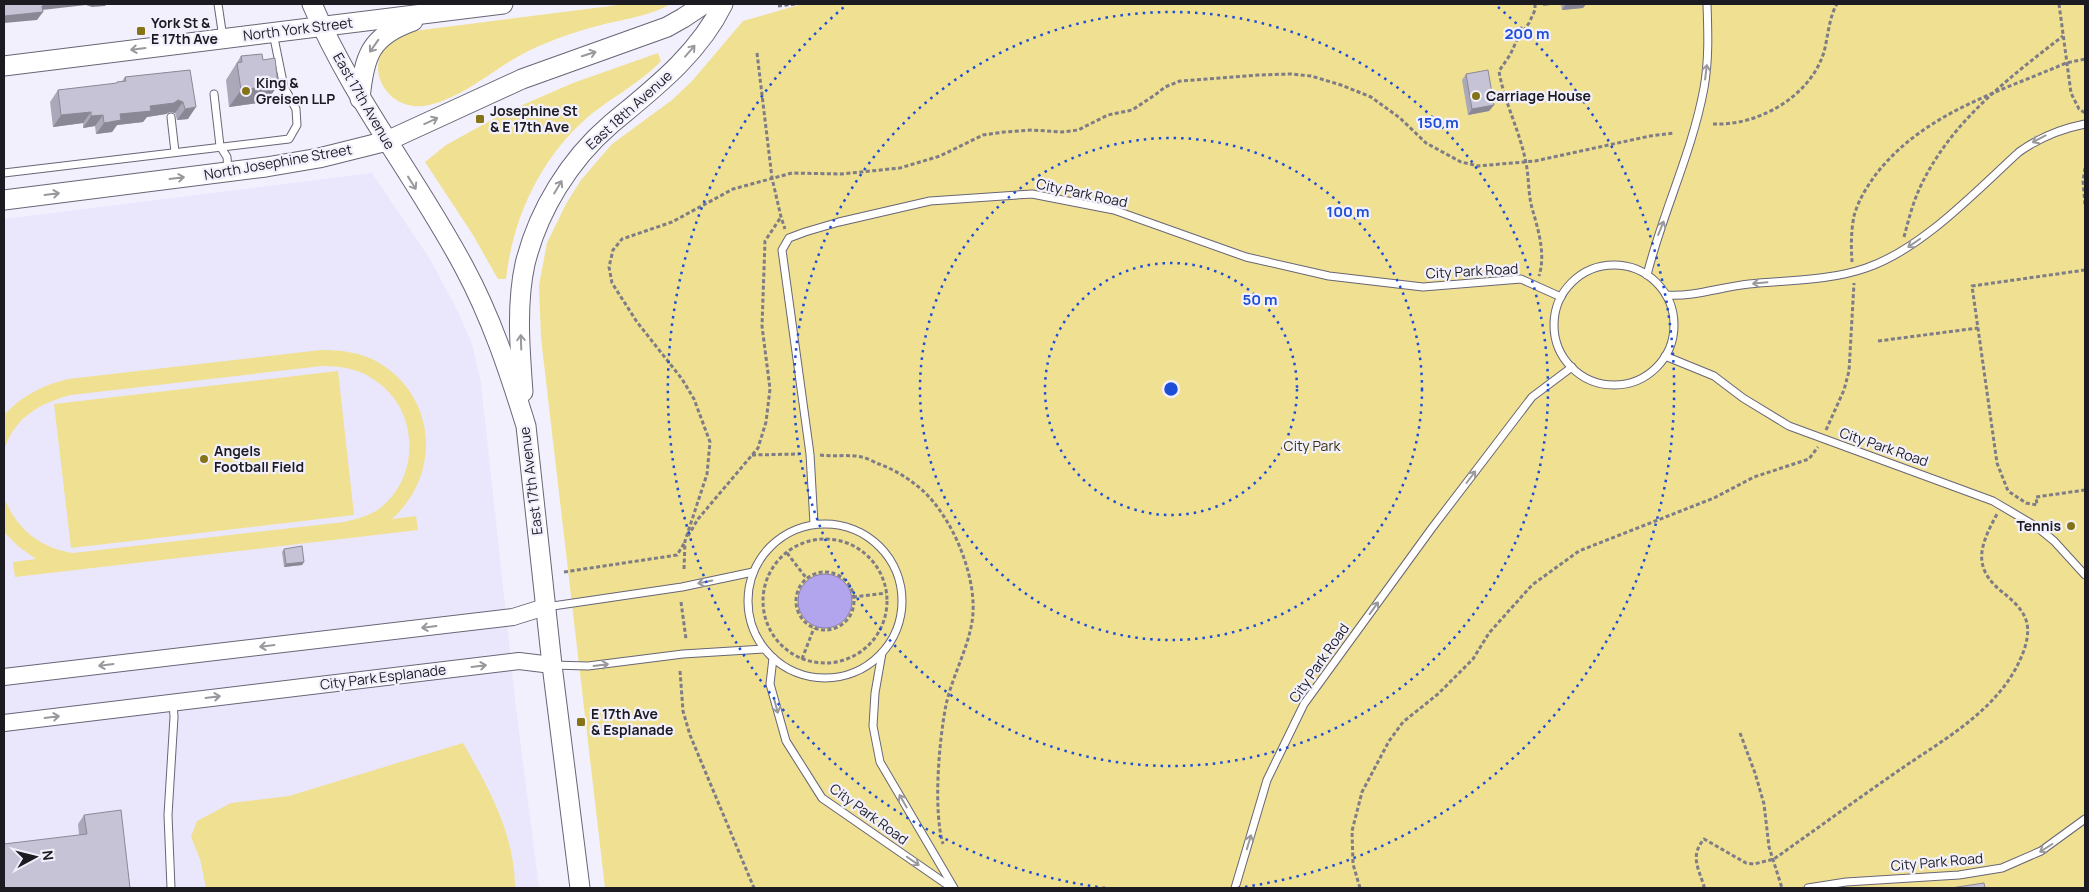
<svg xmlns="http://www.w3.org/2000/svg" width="2089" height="892" font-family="Manrope,sans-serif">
	<rect width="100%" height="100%" fill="#f2f0fc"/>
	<!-- built -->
	<path fill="#eae7fd" d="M372,173l58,86 29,55 13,30 9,39 35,324 23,181h-535v-669z"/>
	<!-- green -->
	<g fill="#f0e091">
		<path d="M626,4h44c-19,12 -51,16 -73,22 -26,7 -55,17 -78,30 -30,17 -56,41 -90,49 -35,9 -65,-29 -44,-58 4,-7 14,-11 21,-15z"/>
		<path d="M802,4h1283v884h-1480l-64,-550 -2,-53 8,-42 19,-39 15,-24 31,-36 60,-44 20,-19 51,-60z"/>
		<path d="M658,53l3,8 -7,7c-20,18 -44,31 -65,48 -48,41 -76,101 -83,163h-8l-25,-44 -48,-73 21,-17 60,-33 67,-29z"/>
		<path d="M321,350c19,0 38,2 55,11 61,34 66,113 16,158l24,-3 2,14 -403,47 -2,-15 23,-3 -17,-12 -15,-15v-35c12,32 36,51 69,56l271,-31c12,-3 25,-6 35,-13 42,-32 40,-99 -3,-128 -16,-12 -35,-15 -54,-15l-251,29c-32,8 -58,24 -67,56l1,-37c18,-19 38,-29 63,-35z"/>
		<path d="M338,371l16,144 -283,33 -17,-144z"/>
		<path d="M463,743c26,45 52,92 52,145h-309l-6,-29 -9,-22 6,-16 34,-18 58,-7z"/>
	</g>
	<!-- water -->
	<circle fill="#b3a5ed" stroke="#867cb0" cx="825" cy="601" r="27"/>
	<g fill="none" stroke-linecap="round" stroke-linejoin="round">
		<!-- service casing -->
		<g stroke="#686576" stroke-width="9">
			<g id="service">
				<path d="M218,4l5,34"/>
				<path d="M214,94l6,52 7,11 1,15"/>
				<path d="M171,117l4,35"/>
				<path d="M4,173l285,-34 8,-14 -1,-16 -12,-22 -11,-54"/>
				<circle cx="1614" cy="325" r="60"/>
				<path d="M1647,275c16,-64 45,-122 57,-187 5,-28 4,-56 3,-84"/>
				<path d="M1666,295c28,2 55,-8 83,-11 38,-4 80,-3 117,-16 56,-19 109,-76 153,-116 21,-15 41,-23 66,-28"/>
				<path d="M1665,356l49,20 29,22 46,28 204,75 44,26 17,14 31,34"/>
				<circle cx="825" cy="601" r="77"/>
				<path d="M814,524l-4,-70 -28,-204 7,-12 16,-6 34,-10 91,-21 102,-7 82,16 132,47 83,19 94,11 98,-8 40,18"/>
				<path d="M546,607l136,-20 71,-15"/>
				<path d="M882,653l-7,40 -2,33 7,36 74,126"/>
				<path d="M773,658l-3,26 16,57 36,57 130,90"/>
				<path d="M552,665l36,1 95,-12 81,-5"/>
				<path d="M171,888l-3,-73 6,-98 -1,-15"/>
				<path d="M1235,888l32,-108 37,-76 128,-176 100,-131 40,-30"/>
				<path d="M1808,888l38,-6 113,-7 43,-7 39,-17 44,-32"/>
			</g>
		</g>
		<!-- tertiary casing -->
		<g stroke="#686576" stroke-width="18">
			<g id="tertiary">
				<path d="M4,677l509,-60 32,-10"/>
				<path d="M4,723l515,-62 33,4"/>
			</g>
		</g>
		<!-- secondary casing -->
		<g stroke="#686576" stroke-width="21">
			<g id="secondary">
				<path d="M312,4c40,94 104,173 152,263 27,50 45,104 62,159l26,239 28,223"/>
				<path d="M4,66l499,-62"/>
				<path d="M360,99c4,-43 10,-63 53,-78"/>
				<path d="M4,200l262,-33 53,-9 68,-17 135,-62 145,-52 16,-9 21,-14"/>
				<path d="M523,392c-3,-41 -7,-87 2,-128 13,-53 44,-104 86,-140 42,-35 87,-69 112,-120"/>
			</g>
		</g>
		<!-- path -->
		<g stroke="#7e7c86" stroke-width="3" stroke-dasharray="4 2.5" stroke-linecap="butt">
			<path d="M1535,4v6l-6,13 -12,17 -7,15 -11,16c5,31 21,60 27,92 3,14 2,30 6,45 6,21 14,46 7,68"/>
			<path d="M2059,4l12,89 8,16 6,4"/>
			<path d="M778,6l17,-2"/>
			<path d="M757,53l15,125 9,39 4,12"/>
			<path d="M1713,124c45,2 97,-27 111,-72 4,-15 5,-35 13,-48"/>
			<path d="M2085,168l-2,13 2,24"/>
			<path d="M1904,237c4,-15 8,-31 14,-45 29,-67 88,-112 145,-156"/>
			<path d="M1852,262c-1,-15 -1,-31 2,-46 4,-15 13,-30 23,-43 47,-60 122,-81 189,-110l19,-4"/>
			<path d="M2085,270l-113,16 25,177 11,28 18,12 11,2 -1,-8 49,-7"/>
			<path d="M1878,341l100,-13"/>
			<path d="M1826,430l18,-40 5,-19 5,-88"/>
			<path d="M752,455l47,-1"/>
			<path d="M820,455c14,2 29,-1 42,2 5,1 12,5 17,7 16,6 29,14 42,25 32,28 58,91 51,133 -5,29 -20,55 -26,83 -7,36 -13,105 -3,139"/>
			<path d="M688,536l10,-17 60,-71 8,-26 4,-33 -8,-63 3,-85 16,-24"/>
			<circle cx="825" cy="601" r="62"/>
			<path d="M787,553l20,26"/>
			<path d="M684,569l1,-28 22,-67 3,-32 -16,-43 -12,-20 -45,-57 -25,-39 -3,-16 4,-17 9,-11 50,-17 61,-33 59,-16 49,1 59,-6 40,-12 43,-21 21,-3 28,-2 30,2 16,-2 30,-15 24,-5 23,-15 10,-8 15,-6 78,-6 33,-1 20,2 30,9 30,12 29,21 26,25 35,19 17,4 57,-5 115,-25 24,-3"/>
			<path d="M564,572l113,-17 8,-13"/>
			<circle cx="825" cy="601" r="29"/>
			<path d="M853,597l33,-4"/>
			<path d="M681,602l5,37"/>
			<path d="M802,659l12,-31"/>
			<path d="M680,671l3,40 7,24 64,153"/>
			<path d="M1740,733l15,40 9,31 5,43 13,41"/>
			<path d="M1360,888l-7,-24 -1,-33 10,-39 27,-51 14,-19 35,-28 35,-35 16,-26 43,-48 47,-34 135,-53 40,-21 55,-18 9,-12"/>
			<path d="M1703,888l1,-2c-6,-19 -14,-30 0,-47l42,24 8,1 20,-5c41,-29 82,-59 124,-88 33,-23 72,-45 99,-76 15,-16 37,-53 29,-75 -4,-12 -15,-21 -25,-29 -30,-25 -20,-47 -4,-77"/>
		</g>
		<!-- service -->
		<use href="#service" stroke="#fff" stroke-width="7"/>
		<!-- tertiary -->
		<use href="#tertiary" stroke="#fff" stroke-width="16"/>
		<!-- secondary -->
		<use href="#secondary" stroke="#fff" stroke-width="19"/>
	</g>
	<!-- wall -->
	<g fill="#aaa8b9">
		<path d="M1561,4h25l-3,4 -21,2z"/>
		<path d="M241,56l22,4 15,25 -12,17 -37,5 -3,-27z"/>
		<path d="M190,70l-2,49 -11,1 -2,-7 -5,-1 -4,2 -19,3 -4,5 -26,3 -5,7 -16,2 -1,-8 -12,2v-5l-30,4 -3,-25 8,-12 58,-6 1,-2 5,-1 3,-4z"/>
		<path d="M1466,74l28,31 -5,6 -21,4 -6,-35z"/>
		<path d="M284,549l20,13 -2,3 -18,2 -2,-15z"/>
		<path d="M84,815l46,73 -51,-53 -1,-11z"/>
	</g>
	<!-- shaded-wall -->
	<g fill="#8b8896">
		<path d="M44,4h63l-2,2 -13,1 -6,-2 -44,5 1,2 -6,8 -33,3v-7l38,-10z"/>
		<path d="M1544,4h14l-15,2z"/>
		<path d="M1566,4h20l-3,4 -21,2z"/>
		<path d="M278,85l-12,17 -37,5 12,-17z"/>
		<path d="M178,100l5,2 -8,11 -5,-1 -4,2 -19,3 -4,5 -26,3 -5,7 -16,2 8,-11 16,-9 30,-8z"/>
		<path d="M1494,105l-5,6 -21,4 4,-6z"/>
		<path d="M196,107l-8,12 -11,1 8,-11z"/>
		<path d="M91,112l-8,11 -30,4 8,-12z"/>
		<path d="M103,115l-8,11 -12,2 8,-12z"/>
		<path d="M304,562l-2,3 -18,2 2,-3z"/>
	</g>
	<!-- building -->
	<g fill="#c6c3d7" stroke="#8b8896">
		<path d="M4,4h41v1l-3,1 1,6 -39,4z"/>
		<path d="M262,54l1,6 12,-2 3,27 -37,5 -4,-27 5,-1 -1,-6z"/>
		<path d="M190,70l6,37 -11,2 -2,-7 -5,-2 -4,3 -24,3 1,5 -31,3 1,6 -17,3 -1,-8 -12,1v-4l-30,3 -3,-25 59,-7v-1l9,-1 -1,-4z"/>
		<path d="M1488,70l6,35 -22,4 -6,-35z"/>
		<path d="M302,546l2,16 -18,2 -2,-15z"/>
		<path d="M121,810l9,78h-126v-44l83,-10 -3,-19z"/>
		<path d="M1984,883l1,5h-34z"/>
	</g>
	<!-- one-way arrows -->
	<defs><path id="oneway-shaft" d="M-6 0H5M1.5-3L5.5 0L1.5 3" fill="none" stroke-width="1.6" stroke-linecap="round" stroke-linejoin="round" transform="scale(1.25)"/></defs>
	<g stroke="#99989c">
		<use href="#oneway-shaft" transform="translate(374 46) rotate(125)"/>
		<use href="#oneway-shaft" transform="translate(138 49) rotate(173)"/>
		<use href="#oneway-shaft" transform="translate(690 51) rotate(-49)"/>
		<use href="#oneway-shaft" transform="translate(589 54) rotate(-18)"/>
		<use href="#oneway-shaft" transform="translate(1706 72) rotate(-83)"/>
		<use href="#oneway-shaft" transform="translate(431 121) rotate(-25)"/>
		<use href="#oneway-shaft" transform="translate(2039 139) rotate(152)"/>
		<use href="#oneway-shaft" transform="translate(177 178) rotate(-7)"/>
		<use href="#oneway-shaft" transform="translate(412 183) rotate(58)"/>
		<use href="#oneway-shaft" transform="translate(558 187) rotate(-59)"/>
		<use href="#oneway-shaft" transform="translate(52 194) rotate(-7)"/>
		<use href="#oneway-shaft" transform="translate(1661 228) rotate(-68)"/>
		<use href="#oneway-shaft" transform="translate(1914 243) rotate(145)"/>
		<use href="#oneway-shaft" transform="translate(1760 283) rotate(175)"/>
		<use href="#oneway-shaft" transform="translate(521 342) rotate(-92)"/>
		<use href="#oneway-shaft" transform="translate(1471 477) rotate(-53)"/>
		<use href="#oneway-shaft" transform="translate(705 582) rotate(168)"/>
		<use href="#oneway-shaft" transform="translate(1374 608) rotate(-54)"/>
		<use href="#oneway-shaft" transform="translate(429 627) rotate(173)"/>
		<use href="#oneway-shaft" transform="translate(267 646) rotate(173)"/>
		<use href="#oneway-shaft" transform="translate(106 665) rotate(173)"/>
		<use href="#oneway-shaft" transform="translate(601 665) rotate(-7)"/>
		<use href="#oneway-shaft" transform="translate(479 666) rotate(-7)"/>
		<use href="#oneway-shaft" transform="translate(213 697) rotate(-7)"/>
		<use href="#oneway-shaft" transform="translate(776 706) rotate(75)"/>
		<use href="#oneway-shaft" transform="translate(52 717) rotate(-7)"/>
		<use href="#oneway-shaft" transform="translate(903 801) rotate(-120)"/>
		<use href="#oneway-shaft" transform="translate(1249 842) rotate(-73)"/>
		<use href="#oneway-shaft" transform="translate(2046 848) rotate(148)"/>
		<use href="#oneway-shaft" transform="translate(913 861) rotate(35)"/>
	</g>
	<!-- distance rings -->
	<g fill="none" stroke="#1d4ed8" stroke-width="2.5" stroke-dasharray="2.5 5">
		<circle cx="1171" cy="389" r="126"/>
		<circle cx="1171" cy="389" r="251"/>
		<circle cx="1171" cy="389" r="377"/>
		<path d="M1105 888A503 503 0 0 1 844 7M1498 7A503 503 0 0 1 1237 888"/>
	</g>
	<!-- markers -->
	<g fill="#857416" stroke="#f2f0fc" stroke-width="2">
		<rect x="136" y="26" width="10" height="10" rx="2.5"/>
		<circle cx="246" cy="91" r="5"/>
		<circle cx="1476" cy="96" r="5"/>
		<rect x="475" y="114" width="10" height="10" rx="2.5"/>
		<circle cx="204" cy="459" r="5"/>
		<circle cx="2071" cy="526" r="5"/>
		<rect x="576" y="717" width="10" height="10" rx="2.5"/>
	</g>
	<g text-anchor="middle" stroke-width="4.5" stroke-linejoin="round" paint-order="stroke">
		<!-- poi labels -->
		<g font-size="14" font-weight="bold" fill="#1c1b22" stroke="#f2f0fc" text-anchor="start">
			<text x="151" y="28">York St &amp;<tspan x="151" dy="16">E 17th Ave</tspan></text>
			<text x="256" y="88">King &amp;<tspan x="256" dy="16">Greisen LLP</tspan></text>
			<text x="1486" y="101">Carriage House</text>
			<text x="490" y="116">Josephine St<tspan x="490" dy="16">&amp; E 17th Ave</tspan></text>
			<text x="214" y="456">Angels<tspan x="214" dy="16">Football Field</tspan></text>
			<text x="2061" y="531" text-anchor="end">Tennis</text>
			<text x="591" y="719">E 17th Ave<tspan x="591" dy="16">&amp; Esplanade</tspan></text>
		</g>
		<!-- street labels -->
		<g font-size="14" fill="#1c1b22" stroke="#f2f0fc">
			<text transform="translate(298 29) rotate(-7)" y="5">North York Street</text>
			<text transform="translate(364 101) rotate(60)" y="5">East 17th Avenue</text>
			<text transform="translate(629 110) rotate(-42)" y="5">East 18th Avenue</text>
			<text transform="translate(278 162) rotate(-10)" y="5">North Josephine Street</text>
			<text transform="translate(1082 193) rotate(12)" y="5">City Park Road</text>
			<text transform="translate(1472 271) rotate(-3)" y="5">City Park Road</text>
			<text transform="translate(1884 447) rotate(19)" y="5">City Park Road</text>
			<text transform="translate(531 481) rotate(-97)" y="5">East 17th Avenue</text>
			<text transform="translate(1319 663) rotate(-55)" y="5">City Park Road</text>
			<text transform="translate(383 677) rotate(-7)" y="5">City Park Esplanade</text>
			<text transform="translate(869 814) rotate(36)" y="5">City Park Road</text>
			<text transform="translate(1937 862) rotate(-5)" y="5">City Park Road</text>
		</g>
		<!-- park labels -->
		<g font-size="14" fill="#3a330f" stroke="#f2f0fc">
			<text x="1312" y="451">City Park</text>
		</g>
	</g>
	<circle cx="1171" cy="389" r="8" fill="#1d4ed8" stroke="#f2f0fc" stroke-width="2.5"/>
	<g font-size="15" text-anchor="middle" font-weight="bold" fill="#1d4ed8" stroke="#f2f0fc" stroke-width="4.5" stroke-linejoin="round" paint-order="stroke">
		<text x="1527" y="39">200 m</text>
		<text x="1438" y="128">150 m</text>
		<text x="1348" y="217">100 m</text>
		<text x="1260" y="305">50 m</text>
	</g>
	<!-- border -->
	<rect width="2089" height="892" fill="none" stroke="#1c1b22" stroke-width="10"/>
	<!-- north arrow -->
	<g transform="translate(35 857) rotate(83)" stroke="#f2f0fc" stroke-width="4" paint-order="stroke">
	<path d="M0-4L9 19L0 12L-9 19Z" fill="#1c1b22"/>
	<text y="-8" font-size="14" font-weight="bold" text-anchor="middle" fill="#1c1b22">N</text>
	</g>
</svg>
